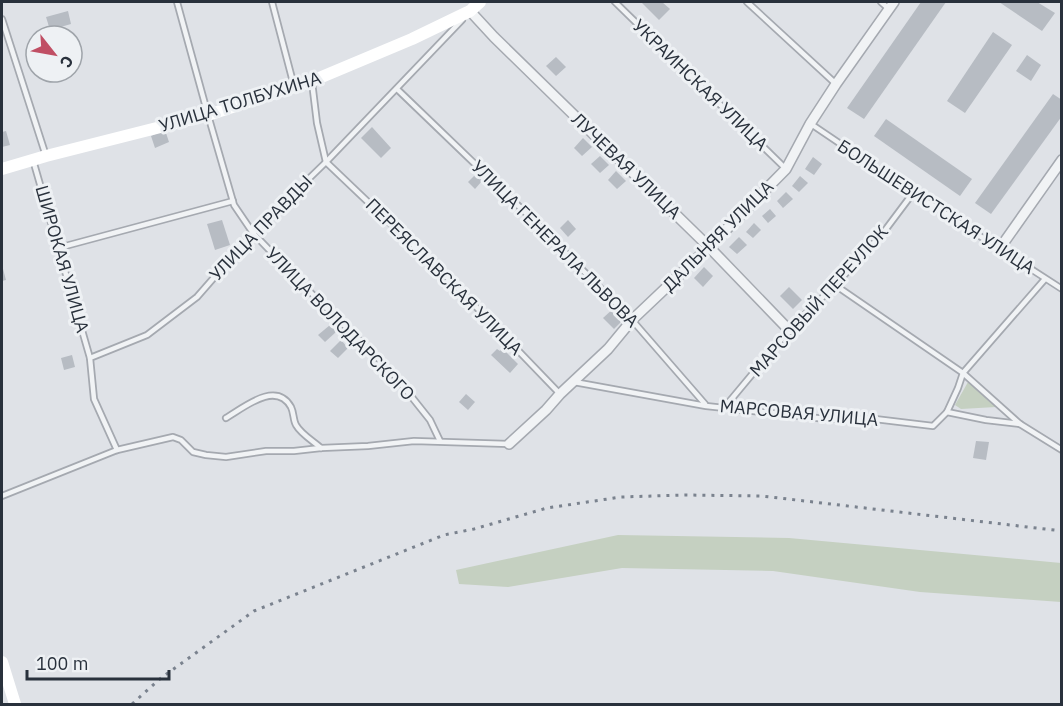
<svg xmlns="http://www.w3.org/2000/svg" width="1063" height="706" font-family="'IBM Plex Sans',sans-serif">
	<rect width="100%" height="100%" fill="#dfe2e7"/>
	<!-- green -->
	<g fill="#c5d0c1">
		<path d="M968,382l28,25 -35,2 -6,-4z"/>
		<path d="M618,535l171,3 272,25v39l-141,-10 -147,-21 -151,-3 -114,19 -49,-3 -3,-14z"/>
	</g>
	<!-- building -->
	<g fill="#b7bcc3">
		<path d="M641,2h21l8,7 -11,11z"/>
		<path d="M921,2h25l-82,117 -17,-11z"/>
		<path d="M999,2h38l18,11 -13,18z"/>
		<path d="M68,11l3,13 -21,6 -4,-13z"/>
		<path d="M993,32l19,13 -47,68 -18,-12z"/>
		<path d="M1027,55l14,10 -10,16 -15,-10z"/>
		<path d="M556,57l10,10 -10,9 -10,-10z"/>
		<path d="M1053,94l9,6v16l-71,98 -16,-11z"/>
		<path d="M886,119l86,60 -12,17 -86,-60z"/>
		<path d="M372,127l19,21 -10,10 -20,-20z"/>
		<path d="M165,130l4,12 -14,6 -4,-12z"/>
		<path d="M6,131l4,14 -8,2v-15z"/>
		<path d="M583,138l9,9 -10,9 -8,-8z"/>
		<path d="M600,156l9,9 -9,8 -9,-9z"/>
		<path d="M813,157l9,7 -8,11 -9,-6z"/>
		<path d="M616,171l10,10 -9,8 -9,-9z"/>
		<path d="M476,174l6,7 -7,8 -7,-7z"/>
		<path d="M800,176l8,7 -9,9 -7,-6z"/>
		<path d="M786,192l7,7 -10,9 -6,-7z"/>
		<path d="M770,209l6,7 -8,7 -6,-7z"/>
		<path d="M222,220l8,25 -15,5 -8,-26z"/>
		<path d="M568,220l8,9 -8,8 -8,-9z"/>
		<path d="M754,223l7,7 -8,8 -7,-6z"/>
		<path d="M739,237l8,8 -10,9 -8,-7z"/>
		<path d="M2,265l4,15 -4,1z"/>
		<path d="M704,267l9,9 -10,11 -9,-9z"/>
		<path d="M789,287l13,13 -9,9 -13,-13z"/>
		<path d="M614,308l10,11 -10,10 -11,-11z"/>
		<path d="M330,325l6,7 -11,10 -7,-7z"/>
		<path d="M341,340l7,8 -10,10 -8,-7z"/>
		<path d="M502,348l16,16 -8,9 -19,-18 6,-6 3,2z"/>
		<path d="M72,355l3,12 -11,3 -3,-12z"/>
		<path d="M466,394l9,8 -7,8 -9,-8z"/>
		<path d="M976,441l13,1 -3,18 -13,-2z"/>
	</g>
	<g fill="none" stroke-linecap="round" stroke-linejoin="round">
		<!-- service casing -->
		<g stroke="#a5a9b0" stroke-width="8">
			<g id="service">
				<path d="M177,2l31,113 26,90 19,28 51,53 87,85 39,49 10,21"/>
				<path d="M272,2l22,84"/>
				<path d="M615,2l171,167"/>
				<path d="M747,2l89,82"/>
				<path d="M881,2l8,7"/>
				<path d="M2,19l44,137"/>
				<path d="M312,82l5,41 9,39 127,121 107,111"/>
				<path d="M397,89l131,126 104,105 73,84"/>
				<path d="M811,124l102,69 149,96"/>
				<path d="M33,160l57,198"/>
				<path d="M58,248l175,-47"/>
				<path d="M835,285l128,88 57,51 42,26"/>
				<path d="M574,382l132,24 120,13h49l58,7 14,-14 39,8 34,4"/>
				<path d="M724,408l65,-78 46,-45 48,-52 30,-40"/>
				<path d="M947,412l11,-24 5,-15 82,-94"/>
				<path d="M226,418c17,-10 50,-38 65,-11 3,6 2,13 5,18 5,9 17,16 25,23"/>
				<path d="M117,450l-23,-51 -4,-41 57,-23 50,-38 56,-64 73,-71 136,-142"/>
				<path d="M2,496l115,-46 56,-13 8,3 12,12 13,3 20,2 40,-6h28l27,-3 47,-2 46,-5 95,3"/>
			</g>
		</g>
		<!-- minor casing -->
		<g stroke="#a5a9b0" stroke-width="12">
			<g id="minor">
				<path d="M470,11l24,26 215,210 80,83"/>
				<path d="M1000,248l62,-88"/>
				<path d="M509,444l37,-34 14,-16 48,-45 24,-29 77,-73 77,-78 24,-45 26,-40 58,-82"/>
			</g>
		</g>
		<!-- service -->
		<use href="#service" stroke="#f1f3f5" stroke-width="4.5"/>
		<!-- minor -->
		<use href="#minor" stroke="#f1f3f5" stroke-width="9"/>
		<!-- secondary -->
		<g stroke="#fff" stroke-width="12">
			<path d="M2,169l44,-13 162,-41 104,-34 100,-42 58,-28 10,-9"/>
			<path d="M2,662l13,42"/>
		</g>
		<!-- rail -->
		<path stroke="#7a828e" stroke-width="3" stroke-dasharray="3 6" stroke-linecap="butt" d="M132,704l29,-26 93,-67 190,-76 30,-6 73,-21 74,-11 64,-2 77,1 300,35"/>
	</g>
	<g text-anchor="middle" stroke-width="6" stroke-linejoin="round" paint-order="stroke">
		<!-- street labels -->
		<g font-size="18" fill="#29313c" stroke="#eef1f4">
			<text transform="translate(700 85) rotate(44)" y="6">УКРАИНСКАЯ УЛИЦА</text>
			<text transform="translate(240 102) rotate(-17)" y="6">УЛИЦА ТОЛБУХИНА</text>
			<text transform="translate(626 166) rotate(44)" y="6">ЛУЧЕВАЯ УЛИЦА</text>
			<text transform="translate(936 207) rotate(33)" y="6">БОЛЬШЕВИСТСКАЯ УЛИЦА</text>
			<text transform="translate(261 228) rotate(-46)" y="6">УЛИЦА ПРАВДЫ</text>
			<text transform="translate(718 236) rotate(-45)" y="6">ДАЛЬНЯЯ УЛИЦА</text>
			<text transform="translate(555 244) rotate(45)" y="6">УЛИЦА ГЕНЕРАЛА ЛЬВОВА</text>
			<text transform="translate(62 259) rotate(74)" y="6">ШИРОКАЯ УЛИЦА</text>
			<text transform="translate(444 277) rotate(45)" y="6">ПЕРЕЯСЛАВСКАЯ УЛИЦА</text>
			<text transform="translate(819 301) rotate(-48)" y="6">МАРСОВЫЙ ПЕРЕУЛОК</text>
			<text transform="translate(340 324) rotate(46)" y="6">УЛИЦА ВОЛОДАРСКОГО</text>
			<text transform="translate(799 413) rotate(5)" y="6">МАРСОВАЯ УЛИЦА</text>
		</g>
	</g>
	<!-- border -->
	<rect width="1063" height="706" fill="none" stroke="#29313c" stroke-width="6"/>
	<!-- north arrow -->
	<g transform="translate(54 54) rotate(121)"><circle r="28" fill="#eef1f4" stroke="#9fa4aa" stroke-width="1.5"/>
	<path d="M0-4.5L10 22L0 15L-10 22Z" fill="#c04f64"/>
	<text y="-9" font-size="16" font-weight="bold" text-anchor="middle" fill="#29313c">С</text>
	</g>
	<!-- scale -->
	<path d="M27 670v9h142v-9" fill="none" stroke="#29313c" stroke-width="3"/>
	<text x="36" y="670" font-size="18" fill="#29313c" stroke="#eef1f4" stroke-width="4.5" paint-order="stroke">100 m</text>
</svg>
